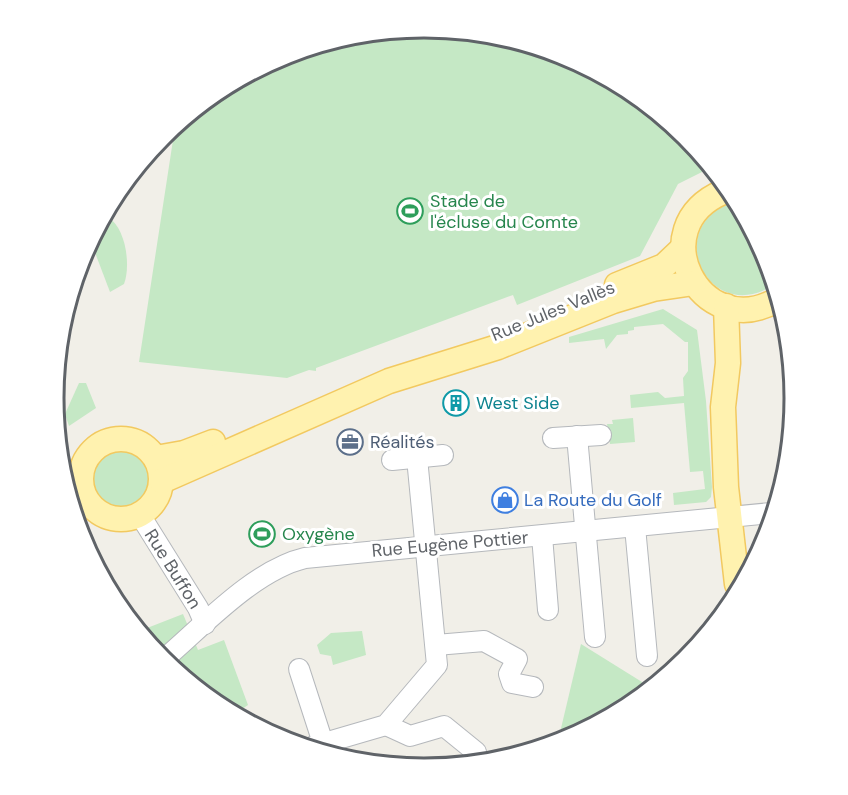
<svg xmlns="http://www.w3.org/2000/svg" width="848" height="795" font-family="'DM Sans',sans-serif">
	<rect width="100%" height="100%" fill="#f1efe8"/>
	<!-- green -->
	<g fill="#c5e8c5">
		<path d="M424,27l142,28 120,81 22,33 -30,15 -38,72 -123,49 -4,-10 -197,73v3l-7,-1 -22,8 -148,-16 36,-235 108,-72z"/>
		<path d="M731,203l35,53 6,30c-64,39 -110,-58 -41,-83z"/>
		<path d="M108,217c18,11 23,49 16,67l-14,8 -19,-50z"/>
		<path d="M663,309l34,21 9,71 6,86 -1,10 -5,5 -32,3 -1,-12 32,-4 -2,-18 -13,1 -6,-69 -53,5 -1,-13 28,-3 7,6 19,-2 -1,-18 5,-7v-29h-3l-22,-18 -29,3v3l-6,1v3l-11,1 -11,14 -2,-10 -35,4v-6z"/>
		<path d="M79,383h7l10,25 -27,18 -4,-12z"/>
		<path d="M633,418l2,24 -25,2 -3,-20h6l-1,-4z"/>
		<circle cx="122" cy="478" r="30"/>
		<path d="M183,614l15,36 26,-10 24,65 -9,6 -77,-52 -20,-29z"/>
		<path d="M362,631l4,24 -33,10 -2,-9 -11,-2 -3,-9 14,-12z"/>
		<path d="M581,644l61,38 -1,8 -76,50 -7,1z"/>
	</g>
	<g fill="none" stroke-linecap="round" stroke-linejoin="round">
		<!-- minor casing -->
		<g stroke="#b5b8bc" stroke-width="22">
			<g id="minor">
				<path d="M577,436l18,201"/>
				<path d="M553,438l48,-3"/>
				<path d="M392,460l51,-5"/>
				<path d="M140,515l58,93 7,16"/>
				<path d="M635,527l12,129"/>
				<path d="M542,536l6,74"/>
				<path d="M436,645l48,-4 33,18 -8,15 3,9 21,4"/>
				<path d="M163,660c40,-34 91,-90 142,-102l466,-45"/>
				<path d="M299,669l24,74"/>
				<path d="M386,725l24,11 34,-10 32,26 -3,6"/>
				<path d="M314,746l72,-21 51,-60 -20,-207"/>
			</g>
		</g>
		<!-- major casing -->
		<g stroke="#f2c960" stroke-width="27">
			<g id="major">
				<path d="M723,192c-82,35 -23,150 52,109"/>
				<path d="M617,285l47,-19 19,-18"/>
				<path d="M726,306l2,57 -5,44 3,80 11,97"/>
				<circle cx="121" cy="479" r="40"/>
				<path d="M156,458l28,-5 29,-11"/>
				<path d="M162,481l227,-100 109,-34 115,-46 40,-12 41,-6"/>
			</g>
		</g>
		<!-- minor -->
		<use href="#minor" stroke="#fff" stroke-width="20"/>
		<!-- major -->
		<use href="#major" stroke="#fff2af" stroke-width="24"/>
	</g>
	<!-- icons -->
	<defs>
		<g id="stadium-ring" transform="scale(1.35)"><circle r="9.5" fill="#fff" stroke="#2e9e5b" stroke-width="1.5"/><path d="M0-5a6.5 5 0 1 0 0 10a6.5 5 0 1 0 0-10ZM-3.5-1.8h7v3.6h-7Z" fill="#2e9e5b"/></g>
		<g id="building-ring" transform="scale(1.35)"><circle r="9.5" fill="#fff" stroke="#0f9aa8" stroke-width="1.5"/><path d="M-4-6H4V6H1V3H-1V6H-4ZM-2.5-4.3h1.7v1.8h-1.7ZM.8-4.3h1.7v1.8H.8ZM-2.5-1h1.7V.8h-1.7ZM.8-1h1.7V.8H.8Z" fill="#0f9aa8"/></g>
		<g id="office-ring" transform="scale(1.35)"><circle r="9.5" fill="#fff" stroke="#5c6f8a" stroke-width="1.5"/><path d="M-6-3h4V-5.5h4V-3h4V5H-6ZM-1-4.5V-3h2v-1.5ZM-6 0V1H6V0Z" fill="#5c6f8a"/></g>
		<g id="shop-ring" transform="scale(1.35)"><circle r="9.5" fill="#fff" stroke="#3f7fe0" stroke-width="1.5"/><path d="M-5-2.5h2.3a2.7 3.5 0 0 1 5.4 0H5L5.5 6h-11ZM-1.5-2.5h3a1.5 2.3 0 0 0-3 0Z" fill="#3f7fe0"/></g>
	</defs>
	<g fill-rule="evenodd">
		<use href="#stadium-ring" x="410" y="211"/>
		<use href="#building-ring" x="456" y="403"/>
		<use href="#office-ring" x="350" y="442"/>
		<use href="#shop-ring" x="505" y="500"/>
		<use href="#stadium-ring" x="262" y="534"/>
	</g>
	<g text-anchor="middle" stroke-width="6" stroke-linejoin="round" paint-order="stroke">
		<!-- leisure labels -->
		<g font-size="18" fill="#27864d" stroke="#fff" text-anchor="start">
			<text x="430" y="207">Stade de<tspan x="430" dy="21">l'écluse du Comte</tspan></text>
			<text x="282" y="540">Oxygène</text>
		</g>
		<!-- street labels -->
		<g font-size="18" fill="#5f6368" stroke="#fff">
			<text transform="translate(553 311) rotate(-22)" y="6">Rue Jules Vallès</text>
			<text transform="translate(450 544) rotate(-5)" y="6">Rue Eugène Pottier</text>
			<text transform="translate(173 569) rotate(58)" y="6">Rue Buffon</text>
		</g>
		<!-- culture labels -->
		<g font-size="18" fill="#0d838f" stroke="#fff" text-anchor="start">
			<text x="476" y="409">West Side</text>
		</g>
		<!-- service labels -->
		<g font-size="18" fill="#4e5e75" stroke="#fff" text-anchor="start">
			<text x="370" y="448">Réalités</text>
		</g>
		<!-- shop labels -->
		<g font-size="18" fill="#366cbe" stroke="#fff" text-anchor="start">
			<text x="524" y="506">La Route du Golf</text>
		</g>
	</g>
	<!-- crop -->
	<path d="M0 0H848V795H0ZM64 398a360 360 0 1 1 720 0a360 360 0 1 1-720 0Z" fill="#fff" fill-rule="evenodd"/>
	<path fill="none" stroke="#5f6368" stroke-width="3" d="M64 398a360 360 0 1 1 720 0a360 360 0 1 1-720 0Z"/>
</svg>
